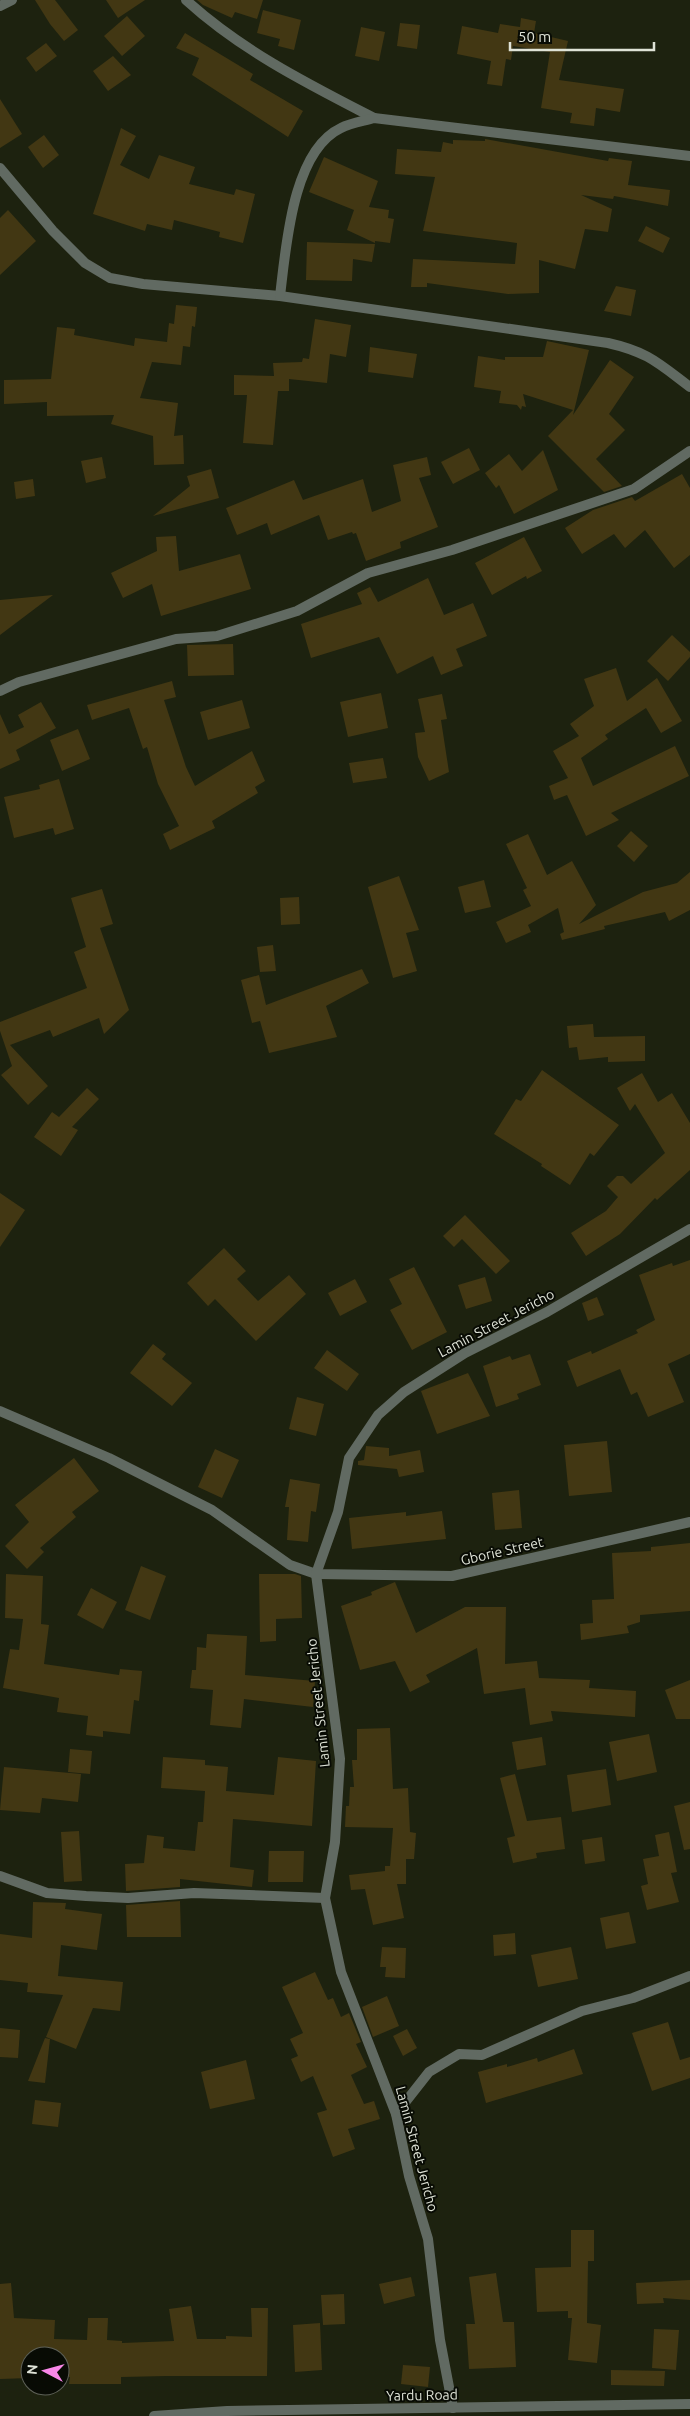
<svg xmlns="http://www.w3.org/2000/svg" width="690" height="2416" font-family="Ubuntu,sans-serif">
	<rect width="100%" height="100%" fill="#1d220f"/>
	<!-- building -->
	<g fill="#423713">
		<path d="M35,0h20l23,30 -14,11 -14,-17z"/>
		<path d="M106,0h39l-27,18z"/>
		<path d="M197,0h66l-6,19 -22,-7 -3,6 -29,-13z"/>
		<path d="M263,10l38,10 -7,30 -16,-4 2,-7 -23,-6z"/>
		<path d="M127,16l18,20 -23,20 -18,-20z"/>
		<path d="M521,18l15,3 -2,12 34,8 -9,39 65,9 -4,23 -24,-4 -2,18 -24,-3 2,-10 -31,-5 9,-56 -37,-6 -2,14 -5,-1 -4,27 -15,-2 4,-23 -34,-7 5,-28 36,7 2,-9 20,3z"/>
		<path d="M400,23l20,2 -3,24 -20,-3z"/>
		<path d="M361,27l24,5 -6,29 -24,-5z"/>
		<path d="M185,33l68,41 -3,6 53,31 -15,26 -96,-62 7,-17 -23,-10z"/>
		<path d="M46,43l11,13 -21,16 -10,-14z"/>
		<path d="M113,56l18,19 -23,16 -15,-20z"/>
		<path d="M0,99l22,35 -22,14z"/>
		<path d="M121,128l15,8 -16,29 29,14 10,-24 36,12 -6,17 45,11 2,-6 19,5 -12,49 -24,-6 1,-5 -46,-12 -2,10 -25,-6 -2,7 -52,-17z"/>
		<path d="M44,135l15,20 -16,13 -15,-21z"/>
		<path d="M485,139l123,22 1,-3 23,3 -4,24 42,5 -2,16 -54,-10 -1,3 -32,-4 31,14 -4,23 -23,-3 -10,40 -36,-9v33l-31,1 -81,-11v4h-16l2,-28 102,5 2,-21 -94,-12 12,-54 -40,-3 2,-25 44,3 2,-10 10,2v-4l32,1z"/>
		<path d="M324,157l54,24 -9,26 20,3 -1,8 6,1 -4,24 -15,-2v2l-28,-13 7,-20 -45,-18z"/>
		<path d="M8,210l28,31 -36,34v-57z"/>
		<path d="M646,226l24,12 -7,15 -25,-12z"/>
		<path d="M307,242l68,2 -3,18 -19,-3 -1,22 -46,-1z"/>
		<path d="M616,286l20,4 -5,26 -27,-5z"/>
		<path d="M176,305l21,2 -2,20 -3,-1 -2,21 -7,-1 -2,19 -29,-3 -12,36 38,5 -4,33 9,-1 1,29 -30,1 -1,-29 -42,-12 3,-9 -67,1v-14l-43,2v-24l47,-1 6,-52 18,2 -1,6 60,11 1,-8 32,4 2,-19 5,1z"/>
		<path d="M315,319l36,6 -5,32 -16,-3 -3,29 -38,-4v12h-11l-5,54 -30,-2 4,-48h-13v-20l40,1 -1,-13 29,-1 1,-4 6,1z"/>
		<path d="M547,341l42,9 -16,65 37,-55 24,17 -25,37 16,16 -29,29 26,27 -18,6 -56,-56 25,-26 -50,-16 3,13 -4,-1 -1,4 -4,-5 -18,-2 2,-12 -27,-4 4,-31 27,4v-3h38z"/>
		<path d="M370,347l47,7 -4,24 -45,-6z"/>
		<path d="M469,448l11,22 -27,14 -12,-22z"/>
		<path d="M543,450l15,40 -44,24 -15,-29 -3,3 -11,-15 24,-19 13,17z"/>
		<path d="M102,457l4,21 -20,5 -5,-22z"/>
		<path d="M427,457l4,18 -12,3 19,49 -38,15 1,6 -35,13 -10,-28 -3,1 -1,-2 -24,8 -9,-25 -48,20 -4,-12 -30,12 -11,-27 68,-28 9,20 60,-21 9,33 29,-11 -8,-36z"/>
		<path d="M211,469l8,29 -66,18 37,-30 -3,-10z"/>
		<path d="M682,474l8,14v67l-16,13 -29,-38 -20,18 -11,-14 -32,20 -17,-26 28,-18 39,-13 3,4z"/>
		<path d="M33,479l2,17 -19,3 -2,-17z"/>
		<path d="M176,536l3,35 61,-17 11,35 -90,27 -9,-32 -29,14 -12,-25 46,-22 -1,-14z"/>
		<path d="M524,537l18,34 -15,8 -1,-3 -34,19 -17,-32z"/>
		<path d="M428,578l16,37 29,-12 14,33 -31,13 7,17 -22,9 -8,-19 -36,18 -18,-37 -68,21 -10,-34 61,-20 -5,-11 13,-6 8,15z"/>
		<path d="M53,595l-53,40v-35z"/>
		<path d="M672,635l18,17v5l-22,24 -21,-20z"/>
		<path d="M233,644l1,31 -46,1 -1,-31z"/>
		<path d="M616,668l11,33 30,-23 25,43 -21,12 -15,-25 -41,27 3,4 -27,19 12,28 82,-40 14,30 -78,37 8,7 -33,16 -19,-41 -13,5 -5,-14 19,-8 -15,-27 26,-15 -9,-12 24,-18 -10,-27z"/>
		<path d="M172,681l4,16 -12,3 22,67 9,19 57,-35 13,30 -10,6 3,6 -46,28 3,7 -45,22 -7,-16 16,-8 -21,-42 -11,-37 -4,2 -14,-41 -37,12 -5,-15z"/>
		<path d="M381,693l7,35 -40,9 -8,-35z"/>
		<path d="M442,694l5,25 -6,1 8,52 -20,9 -11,-24 -3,-24 10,-1 -7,-33z"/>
		<path d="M242,700l8,28 -42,12 -8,-28z"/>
		<path d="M41,702l15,26 -40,22 4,10 -20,9v-55l9,20 15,-7 -6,-12z"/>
		<path d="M78,729l12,30 -28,12 -12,-31z"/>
		<path d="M383,758l4,20 -34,5 -4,-20z"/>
		<path d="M59,779l15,50 -19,6 -2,-7 -39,10 -10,-41 36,-8 -1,-4z"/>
		<path d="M631,831l17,15 -14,16 -17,-16z"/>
		<path d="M528,834l19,41 25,-14 24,44 -17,19 64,-32 34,-9 13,-11v38l-21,11 -4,-9 -61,14 1,3 -43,11 -2,-6 4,-2 -6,-24 -30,17 3,7 -25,11 -10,-21 35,-16 -8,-16 4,-2 -21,-44z"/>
		<path d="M399,876l20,54 -13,3 11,38 -24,7 -25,-91z"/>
		<path d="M484,880l7,27 -26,6 -7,-26z"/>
		<path d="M102,889l11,35 -13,4 29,82 -25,24 -5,-16 -46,19 -3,-7 -40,15 38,41 -20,19 -27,-30 11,-9 -12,-35v-9l87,-34 -13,-36 12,-5 -15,-49z"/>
		<path d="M299,897l1,27 -19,1 -1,-27z"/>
		<path d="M273,945l3,26 -16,1 -3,-25z"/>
		<path d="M362,969l7,14 -43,23 11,31 -68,16 -9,-32 -8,2 -11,-43 18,-5 7,30z"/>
		<path d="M593,1024l1,13 51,-1v25l-37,1v-5l-29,3 -2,-13 -8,1 -2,-22z"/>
		<path d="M542,1070l77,55 -25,31 -4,-3 -20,32 -29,-19 1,-2 -48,-30 22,-35 5,2z"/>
		<path d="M642,1073l16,29 14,-9 18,30v47l-33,30 -2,-2 -35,36 -34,22 -15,-23 35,-22 12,-14 -11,-11 10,-10h6l8,8 34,-31 -30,-49 -5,7 -13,-23z"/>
		<path d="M87,1088l12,11 -27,28 6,3 -17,26 -27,-19 18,-25 7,5z"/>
		<path d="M0,1193l25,17 -25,37z"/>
		<path d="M465,1215l45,46 -14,13 -34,-35 -8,8 -11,-11z"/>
		<path d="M224,1248l22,23 -9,8 21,22 31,-26 17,19 -50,47 -41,-42 -7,7 -21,-23z"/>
		<path d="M690,1260v94l-22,10 16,38 -36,15 -11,-25 -6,3 -11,-26 -43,18 -10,-26 24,-10 1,3 46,-21 -2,-3 19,-10 -16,-45 33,-12 1,3z"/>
		<path d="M414,1267l33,65 -35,18 -22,-40 12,-6 -13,-25z"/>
		<path d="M485,1277l7,24 -26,8 -8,-24z"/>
		<path d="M355,1279l12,23 -27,14 -12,-23z"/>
		<path d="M597,1297l7,18 -16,6 -6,-18z"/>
		<path d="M153,1344l13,10 -4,5 30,24 -20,23 -42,-33z"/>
		<path d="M327,1350l32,24 -12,17 -33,-23z"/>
		<path d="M530,1354l11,31 -24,9 2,5 -23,8 -13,-41 27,-10 2,4z"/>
		<path d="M468,1373l22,43 -53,18 -16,-43z"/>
		<path d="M297,1397l27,7 -8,32 -27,-7z"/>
		<path d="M607,1441l5,51 -43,4 -5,-51z"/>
		<path d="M366,1446l23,2v8l31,-6 4,22 -25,5 -2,-8 -39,-4v-4l6,-1z"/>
		<path d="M215,1449l24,11 -17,38 -24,-11z"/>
		<path d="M74,1458l25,33 -27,21 4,5 -36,31 4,4 -17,17 -22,-23 24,-24 -14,-17z"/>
		<path d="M290,1479l30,5 -4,28 -5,-1 -3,31 -21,-2 2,-33h-4z"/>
		<path d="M519,1490l3,38 -27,2 -3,-37z"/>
		<path d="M442,1511l4,28 -94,10 -3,-31 57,-6v4z"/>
		<path d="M690,1543v68l-50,4v7l-13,4 2,7 -48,7 -1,-16 13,-1 -1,-23 22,-1 -2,-46 39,-2v-4z"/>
		<path d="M141,1566l25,10 -16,44 -25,-10z"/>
		<path d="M6,1574l37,2 -2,48 8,1 -5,39 75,11 1,-6 22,2 -3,30 -5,-1 -4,34 -27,-3v6l-17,-2 2,-19 -31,-4 2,-14 -56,-10 7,-39 9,1 4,-31 -18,-1z"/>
		<path d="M259,1574h36l6,2 1,42 -26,1v22l-16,1z"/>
		<path d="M395,1582l21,51 49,-26h41l-1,57 32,-3 2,17 51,2 -1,8 47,3 -1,26 -84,-6 2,10 -23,4 -5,-37 -41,6 -7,-46 -51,27 4,7 -20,10 -15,-31 -35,9 -19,-64 31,-11 -1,-3z"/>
		<path d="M91,1588l26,14 -14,27 -26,-14z"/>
		<path d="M207,1634l40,2 -2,39 70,6 -2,26 -69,-8 -3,29 -31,-3 3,-35 -23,-2 2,-18h4l1,-23 9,1z"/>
		<path d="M690,1680v39h-14l-11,-29z"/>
		<path d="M390,1728l3,61 15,-1 2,44 6,1 -2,26h-8v25h-9l7,34 -31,7 -8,-36 -14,1 -2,-15 36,-4v-5h5l3,-38 -48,-1 1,-21h3l1,-19h4l-2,-27h5v-31z"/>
		<path d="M649,1734l8,38 -40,9 -8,-39z"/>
		<path d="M542,1737l4,28 -29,5 -5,-28z"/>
		<path d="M70,1749l22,2 -2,23 -22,-2z"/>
		<path d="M163,1757l42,3v5l23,2 -2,24 48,4 4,-38 38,4 -4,65 -79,-7 -3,48 24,3 -2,17 -72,-8v8l-54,4 -1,-27 19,-1 3,-28 17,2 -1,11 32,3 3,-29h5l2,-31 -44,-3z"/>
		<path d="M4,1767l77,7 -3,28 -36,-4 -2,15 -40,-3z"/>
		<path d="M606,1769l5,36 -39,7 -5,-37z"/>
		<path d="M515,1774l12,47 34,-4 4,32 -29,4 1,5 -24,5 -6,-25 8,-2 -15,-58z"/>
		<path d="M690,1802v47l-6,1 -10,-44z"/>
		<path d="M79,1831l3,50 -18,1 -3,-50z"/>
		<path d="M669,1832l8,40 -6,1 8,29 -32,8 -6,-24 7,-2 -5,-25 16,-3 -4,-21z"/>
		<path d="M602,1837l3,24 -20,3 -3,-24z"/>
		<path d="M269,1851h35l-1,31h-35z"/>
		<path d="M180,1901l1,36h-54l-1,-32z"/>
		<path d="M33,1902l33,1 -1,6 37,5 -5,36 -36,-5 -3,31 65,6 -3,29 -27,-3 -17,41 -30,-12 17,-42 -36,-3 1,-9 -28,-3v-46l32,4z"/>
		<path d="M629,1912l7,31 -30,6 -6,-31z"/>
		<path d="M515,1933l1,21 -22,2 -1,-21z"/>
		<path d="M382,1947l24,1 -1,30 -20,-1 1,-10h-6z"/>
		<path d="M571,1947l7,32 -40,8 -7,-32z"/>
		<path d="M315,1972l13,28 5,-2 8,19 8,-4 12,29 -5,2 11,23 -16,8 13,29 10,-3 6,18 -32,10 7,20 -22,8 -16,-44 10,-3 -14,-34 -12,6 -10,-23 7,-3 -8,-17 13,-6 -21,-46z"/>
		<path d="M387,1996l12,30 -26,11 -11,-30z"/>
		<path d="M668,2022l12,38 10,-3v21l-38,13 -20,-58z"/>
		<path d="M0,2028l20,2 -2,28 -18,-1z"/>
		<path d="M407,2029l10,19 -14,8 -10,-20z"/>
		<path d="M45,2038l5,1 -5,44 -17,-2z"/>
		<path d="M574,2049l9,25 -97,29 -8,-31 29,-8v3l30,-9 1,4z"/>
		<path d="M246,2060l9,39 -45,10 -9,-37z"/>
		<path d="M35,2100l26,3 -3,24 -26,-3z"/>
		<path d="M571,2230h23v31h-6l-1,62 14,2 -4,38 -29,-3 4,-42h-4v-7l-31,1 -2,-44 36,-1z"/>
		<path d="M496,2273l7,49h11l2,45 -47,2 -3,-45h9l-6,-47z"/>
		<path d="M411,2277l4,19 -31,8 -5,-20z"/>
		<path d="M690,2280v20l-27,-2 1,5 -27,1 -1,-21z"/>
		<path d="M11,2283l3,35 41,2 -1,19 33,1 1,-22h20l-1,22 15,1v2l52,-2 -5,-32 22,-3 6,33h29v-3l26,1 -1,-29h17l-1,68h-101l-45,1v7h-52l1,-7h-10v-21h-30v22l-30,1v-95z"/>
		<path d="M344,2294l1,30 -22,1 -2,-30z"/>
		<path d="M320,2323l2,47 -27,2 -2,-47z"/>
		<path d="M654,2329l25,1 -3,40 -24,-2z"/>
		<path d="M403,2365l27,2 -2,20 -27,-3z"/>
		<path d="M611,2370l54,1 -1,15 -53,-1z"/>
	</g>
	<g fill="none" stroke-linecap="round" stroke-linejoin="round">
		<!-- minor -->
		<g stroke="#616a62" stroke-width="10">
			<path d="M186,0c56,51 122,84 188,118"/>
			<path d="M0,6l12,-6"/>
			<path d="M0,168l53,63 32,32 25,15 33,6 137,12 328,47c40,9 50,20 82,44"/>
			<path d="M280,296c6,-48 12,-145 61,-168 10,-5 23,-7 33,-10l316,38"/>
			<path d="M0,691l19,-9 157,-43 41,-3 80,-25 71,-38 84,-23 182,-61 56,-38"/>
			<path d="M0,1411l109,47 103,52 78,55 26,9 136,2 238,-54"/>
			<path d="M0,1876l47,17 39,3 42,2 66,-5 131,5"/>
			<path d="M396,2114l33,-42 30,-18 23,1 100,-44 51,-13 57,-22"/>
			<path d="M453,2408l-13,-68 -12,-101 -19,-63 -13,-62 -55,-142 -16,-74 10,-56 5,-83 -24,-185 22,-62 11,-54 29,-43 26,-23 61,-39 82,-41 143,-83"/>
			<path d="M154,2416l73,-5 463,-7"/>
		</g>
	</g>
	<g text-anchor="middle" stroke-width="4" stroke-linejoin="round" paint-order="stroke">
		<!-- street labels -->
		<g font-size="14" fill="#dfe3d7" stroke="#080b04">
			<text transform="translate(496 1323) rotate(-28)" y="5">Lamin Street Jericho</text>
			<text transform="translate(502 1551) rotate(-13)" y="5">Gborie Street</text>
			<text transform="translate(318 1703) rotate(-96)" y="5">Lamin Street Jericho</text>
			<text transform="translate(417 2149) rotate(75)" y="5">Lamin Street Jericho</text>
			<text transform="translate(422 2395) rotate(-1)" y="5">Yardu Road</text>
		</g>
	</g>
	<!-- north arrow -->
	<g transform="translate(45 2371) rotate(276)"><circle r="24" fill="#080b04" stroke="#5e6158"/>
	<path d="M0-4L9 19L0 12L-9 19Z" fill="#f987e9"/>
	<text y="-8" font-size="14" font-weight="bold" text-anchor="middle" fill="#dfe3d7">N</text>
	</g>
	<!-- scale -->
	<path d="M510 42v8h144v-8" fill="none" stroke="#dfe3d7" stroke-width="2.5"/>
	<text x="518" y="42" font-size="15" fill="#dfe3d7" stroke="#080b04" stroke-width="4" paint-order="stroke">50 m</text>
</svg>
